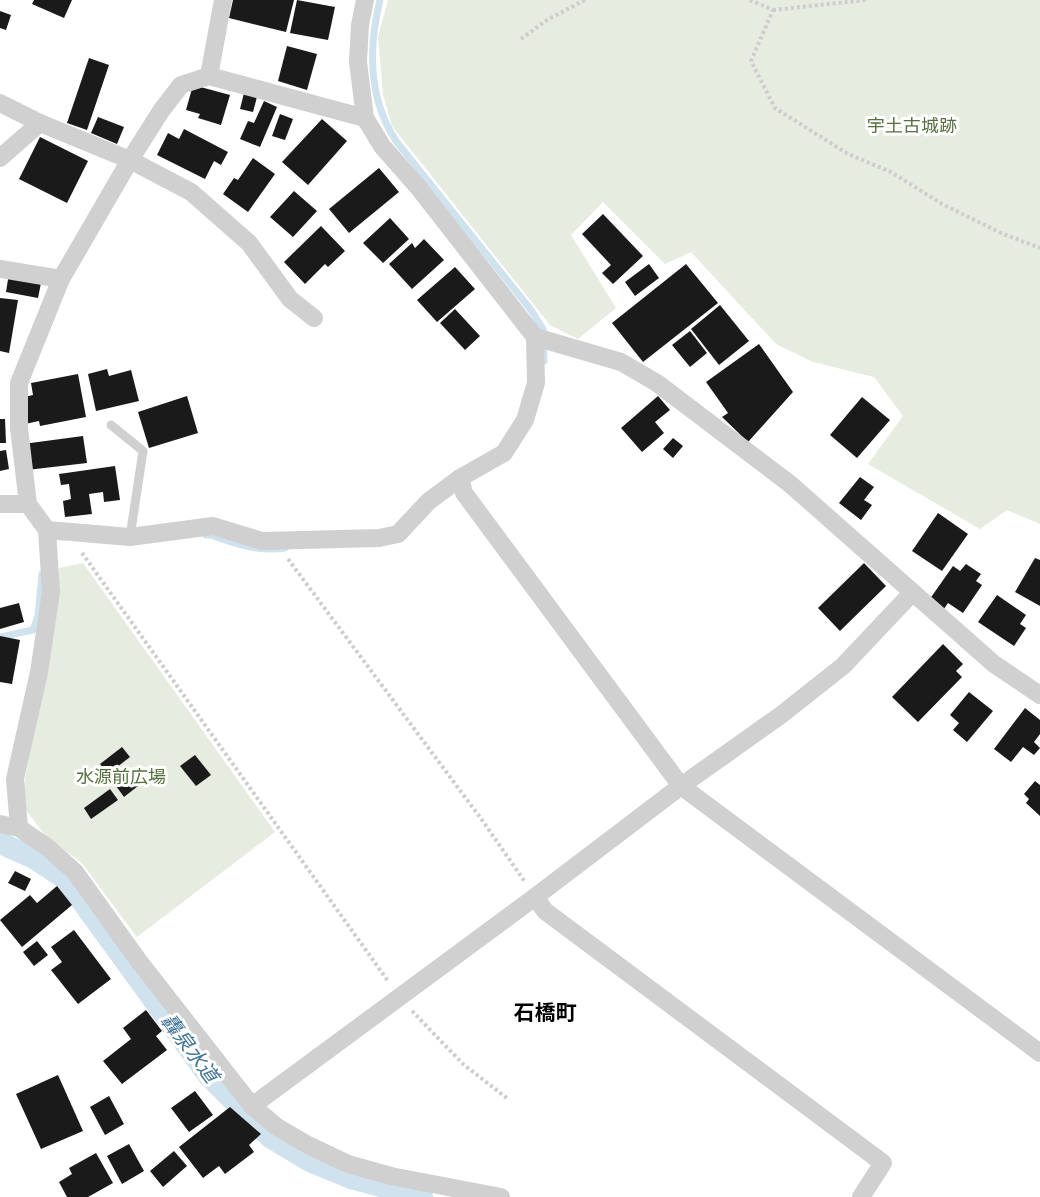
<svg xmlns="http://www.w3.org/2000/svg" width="1040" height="1197" font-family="'PT Sans Narrow','Noto Sans JP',sans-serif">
	<rect width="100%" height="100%" fill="#fff"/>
	<!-- green -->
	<g fill="#e6ecdf">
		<path d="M388,0h652v524l-33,-14 -27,19 -112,-65 35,-48 -29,-39 -61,-15 -37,-18 -85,-92 -26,12 -62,-62 -32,33 45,73 -38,31 -28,-14 -158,-199 -9,-32 -5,-57z"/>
		<path d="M83,563l192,269 -138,105 -56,-75 -33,-23 -23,-30 -1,-24 35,-191v-26z"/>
	</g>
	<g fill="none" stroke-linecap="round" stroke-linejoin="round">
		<!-- stream -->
		<g stroke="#cfe2ee" stroke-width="7">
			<path d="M380,0c-12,49 -12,98 16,141l135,169 12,19 1,32"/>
			<path d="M206,535h5c24,9 48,17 74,13"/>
			<path d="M0,637l33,-7 5,-14 4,-42"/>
		</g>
		<!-- canal -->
		<path stroke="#cfe2ee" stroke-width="22" d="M0,843l34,15 32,21 143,197 61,61 40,24 41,17 71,19"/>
	</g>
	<!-- building -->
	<g fill="#1a1a1a">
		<path d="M34,0h38l-8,18 -32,-14z"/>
		<path d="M233,0h61l-8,32 -57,-14z"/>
		<path d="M297,0l38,7 -7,33 -38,-7z"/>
		<path d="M0,11l11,4 -5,15 -6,-2z"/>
		<path d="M287,46l30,8 -10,36 -29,-9z"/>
		<path d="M89,58l20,7 -22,65 -20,-7z"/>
		<path d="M193,85l37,10 -9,30 -23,-7 2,-4 -14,-4z"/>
		<path d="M244,93l13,4 -4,15 -13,-3z"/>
		<path d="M264,101l13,6 -17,40 -20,-8 8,-18 6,2z"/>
		<path d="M280,114l13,5 -8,21 -13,-4z"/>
		<path d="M98,117l26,10 -7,17 -26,-11z"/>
		<path d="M322,119l25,22 -39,44 -26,-23z"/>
		<path d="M184,129l44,23 -7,13 -7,-4 -9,18 -48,-24 11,-22 11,6z"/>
		<path d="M40,137l48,24 -21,42 -48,-24z"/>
		<path d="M253,158l22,16 -27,38 -25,-18 11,-16 4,2z"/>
		<path d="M379,168l20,24 -50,41 -20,-24z"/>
		<path d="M294,191l23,20 -24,26 -23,-20z"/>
		<path d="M603,214l40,42 -30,28 -11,-11 9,-8 -29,-31z"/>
		<path d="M390,218l19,21 -26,24 -20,-20z"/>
		<path d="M321,226l24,25 -17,16 -3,-3 -20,20 -21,-22z"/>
		<path d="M424,239l20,21 -32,29 -23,-25 23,-21 3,5z"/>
		<path d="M649,264l10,14 -24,18 -10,-14z"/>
		<path d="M686,264l32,39 -75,59 -31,-39z"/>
		<path d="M455,267l20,22 -38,33 -20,-22z"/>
		<path d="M9,273l33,5 -4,20 -32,-6z"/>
		<path d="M0,298l18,2 -9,53 -9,-2z"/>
		<path d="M720,305l29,36 -30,24 -28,-36z"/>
		<path d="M455,309l25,27 -15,14 -25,-27z"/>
		<path d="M690,331l17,22 -17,14 -18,-22z"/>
		<path d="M759,344l34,48 -45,50 -26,-25 6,-4 -22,-31z"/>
		<path d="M107,369l2,7 22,-6 8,31 -43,10 -8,-37z"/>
		<path d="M78,374l8,43 -46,9 -1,-5 -14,3 -5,-26 13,-3 -2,-12z"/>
		<path d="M187,396l11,37 -49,15 -11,-36z"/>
		<path d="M658,396l12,14 -15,12 9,11 -22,19 -21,-24z"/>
		<path d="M862,397l28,23 -33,38 -27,-23z"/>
		<path d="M0,419h5l1,24h-6z"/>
		<path d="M83,436l4,27 -60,7 -4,-26z"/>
		<path d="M673,438l10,8 -10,12 -10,-9z"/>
		<path d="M6,450l3,19 -9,2v-20z"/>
		<path d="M115,466l5,34 -16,2 -1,-10 -14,2 3,20 -27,3 -2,-16 8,-2 -2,-15 -8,1 -2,-11z"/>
		<path d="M860,477l14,10 -10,13 8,5 -11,15 -22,-17z"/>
		<path d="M938,513l30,21 -26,37 -30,-20z"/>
		<path d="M1035,558l5,2v46l-25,-14z"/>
		<path d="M864,563l22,23 -46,45 -22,-23z"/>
		<path d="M966,564l15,10 -5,7 6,4 -19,28 -15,-10 -7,10 -14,-10 26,-37 7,5z"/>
		<path d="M997,595l29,20 -6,9 6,4 -12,18 -36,-24z"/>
		<path d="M19,603l5,19 -24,7v-21z"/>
		<path d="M0,636l20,4 -8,44 -12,-2z"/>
		<path d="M943,644l20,20 -7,7 6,6 -44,45 -26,-25z"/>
		<path d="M969,692l24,19 -26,31 -14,-12 6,-7 -9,-8z"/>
		<path d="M1025,708l15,12v14l-6,8 6,6 -6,7 -11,-8 -12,15 -17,-13z"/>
		<path d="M122,747l8,10 -22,17 -8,-10z"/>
		<path d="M195,755l16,20 -15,11 -16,-20z"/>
		<path d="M139,768l8,11 -23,18 -8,-11z"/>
		<path d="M1035,781l5,4v31l-14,-13 3,-4 -5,-5z"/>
		<path d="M110,789l8,11 -27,19 -7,-11z"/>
		<path d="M15,871l16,8 -6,12 -17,-8z"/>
		<path d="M57,886l15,19 -50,42 -22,-27 30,-25 7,8z"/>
		<path d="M74,930l37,49 -33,25 -27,-34 11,-8 -11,-15z"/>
		<path d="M37,941l11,14 -14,11 -11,-14z"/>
		<path d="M146,1010l16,21 -6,5 11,14 -45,34 -19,-23 28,-22 -8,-11z"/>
		<path d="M58,1075l25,56 -42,18 -25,-55z"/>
		<path d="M195,1091l18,24 -24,17 -18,-24z"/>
		<path d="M109,1096l15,28 -19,11 -15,-28z"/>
		<path d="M230,1107l31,27 -12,11 5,7 -29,22 -6,-8 -16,12 -24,-31z"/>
		<path d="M129,1144l15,27 -22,13 -15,-28z"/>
		<path d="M174,1151l13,15 -24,21 -13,-16z"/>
		<path d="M96,1153l17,30 -25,14h-21l-8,-15 13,-8 -3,-6z"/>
	</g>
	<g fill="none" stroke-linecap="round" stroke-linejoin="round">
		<!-- path -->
		<g stroke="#cdcdcd" stroke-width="4" stroke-dasharray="3 3" stroke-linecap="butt">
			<path d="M750,0l23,10 -22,51 24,47 73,46 43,18 51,32 59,29 39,15"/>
			<path d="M773,10l93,-10"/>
			<path d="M521,39l26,-19 38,-20"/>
			<path d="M82,553l306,428"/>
			<path d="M288,559l194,261 43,62"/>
			<path d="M412,1011l51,53 45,35"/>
		</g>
		<!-- lane -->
		<path stroke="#d0d0d0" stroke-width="9" d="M111,425l32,26 -13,86"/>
		<!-- street -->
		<g stroke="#d0d0d0" stroke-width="18">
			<path d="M365,0l-5,25 -2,37 7,56 17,28 36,41 117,150 86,25 36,21 133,101 204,180 46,31"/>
			<path d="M209,76l14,-76"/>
			<path d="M0,103l40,20 90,37 61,32 58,51 41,56 24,19"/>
			<path d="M0,158l40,-35"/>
			<path d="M0,269l61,10"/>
			<path d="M460,478l4,15 217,293 359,267"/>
			<path d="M0,504h28"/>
			<path d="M47,530l83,7 83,-11 49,15 117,-3 19,-4 31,-33 31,-23 44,-25 21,-33 11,-37 -1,-46"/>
			<path d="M0,824l19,4 28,19 28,25 63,88 114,146 25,21 31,18 40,19 43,12 110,21"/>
			<path d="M19,828l-4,-49 24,-107 12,-80 -4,-62 -19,-26 -9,-76v-45l42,-104 69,-119 31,-49 20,-26 28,-9 156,42"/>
			<path d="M535,897l10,14 338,252 -22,34"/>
			<path d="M252,1106l283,-209 146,-111 100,-71 62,-49 69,-73"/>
		</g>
	</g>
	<g text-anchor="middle" stroke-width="6" stroke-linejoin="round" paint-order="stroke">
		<!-- park labels -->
		<g font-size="18" fill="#56703f" stroke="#fff">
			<text x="912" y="132">宇土古城跡</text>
			<text x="121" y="783">水源前広場</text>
		</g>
		<!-- water labels -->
		<g font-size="20" font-style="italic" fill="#3f7597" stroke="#fff">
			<text transform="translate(190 1048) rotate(53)" y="7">轟泉水道</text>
		</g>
		<!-- quarter labels -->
		<g font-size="21" font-weight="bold" fill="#000" stroke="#fff">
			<text x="545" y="1020">石橋町</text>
		</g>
	</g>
</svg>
